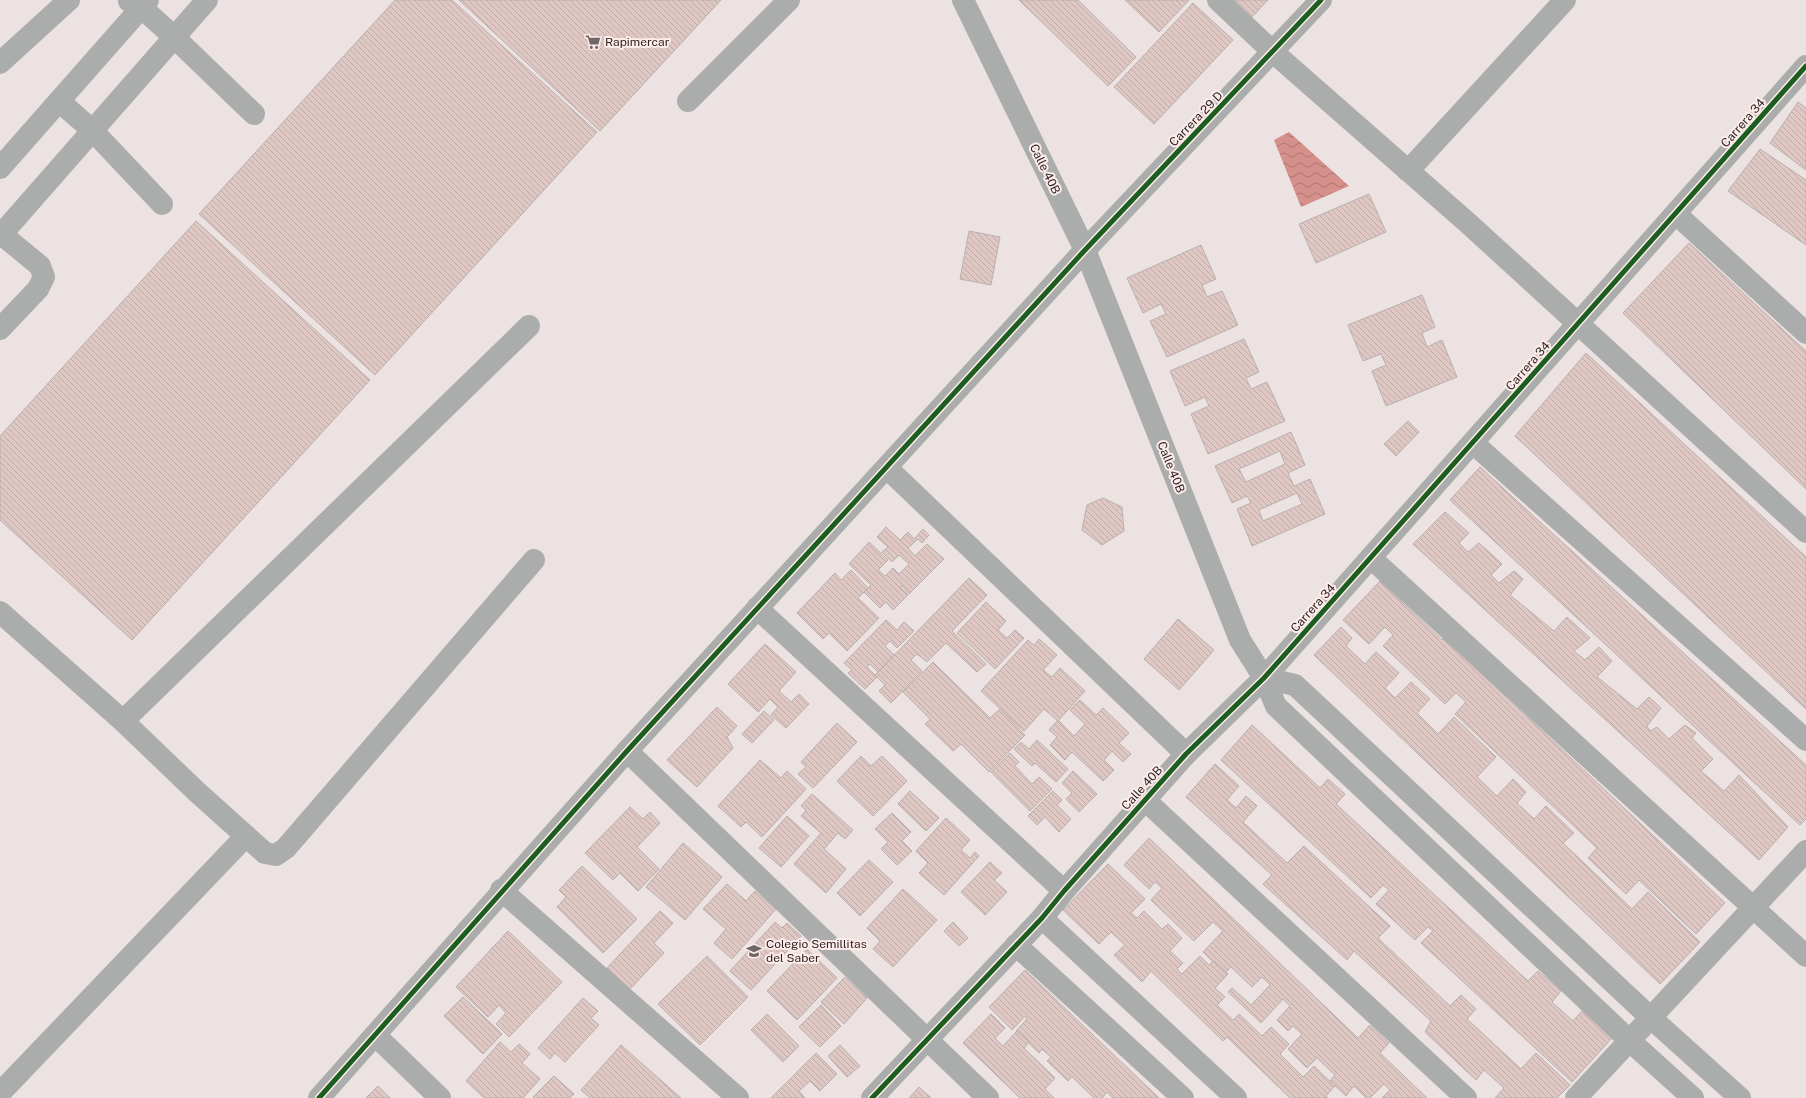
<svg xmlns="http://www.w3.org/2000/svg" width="1806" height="1098" font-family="'Public Sans',sans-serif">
	<defs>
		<pattern id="water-waves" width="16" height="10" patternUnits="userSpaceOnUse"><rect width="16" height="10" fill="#d6908b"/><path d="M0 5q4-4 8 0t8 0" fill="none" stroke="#ae7571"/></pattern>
		<pattern id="building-back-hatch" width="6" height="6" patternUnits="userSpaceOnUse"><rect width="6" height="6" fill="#dfc7c4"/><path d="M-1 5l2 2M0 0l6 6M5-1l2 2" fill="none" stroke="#c0aba8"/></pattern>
	</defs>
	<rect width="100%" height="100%" fill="#ece2e1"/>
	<!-- water -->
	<path fill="url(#water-waves)" d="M1289,132l60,54 -48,21 -27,-67z"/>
	<!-- building -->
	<g fill="url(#building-back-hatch)" stroke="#b8b0b0" fill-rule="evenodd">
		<path d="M395,0h57l145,132 -222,243 -176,-161z"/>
		<path d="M459,0h262l-121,131z"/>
		<path d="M1019,0h59l58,57 -28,29z"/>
		<path d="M1125,0h64l-30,32z"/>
		<path d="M1232,0h36l-17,18z"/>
		<path d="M1193,3l40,37 -79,84 -40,-37z"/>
		<path d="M1798,102l8,6v62l-36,-27z"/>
		<path d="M1760,149l46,31v65l-78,-54z"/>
		<path d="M1369,194l17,38 -70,31 -17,-39z"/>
		<path d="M196,221l174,159 -238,260 -132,-120v-84z"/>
		<path d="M969,231l31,6 -9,48 -31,-6z"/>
		<path d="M1689,243l117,108v138l-183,-176z"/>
		<path d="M1201,245l15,34 -14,6 5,12 15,-6 16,34 -71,32 -17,-36 16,-7 -5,-10 -18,9 -16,-35z"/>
		<path d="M1422,295l13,32 -13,6 5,14 15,-7 15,37 -71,29 -14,-35 14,-6 -5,-11 -18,7 -15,-36z"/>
		<path d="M1244,339l15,33 -13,6 5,11 16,-7 18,39 -77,33 -17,-40 18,-8 -4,-9 -20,9 -15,-35z"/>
		<path d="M1586,353l220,204v152l-291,-273z"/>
		<path d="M1408,421l11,11 -23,24 -12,-12z"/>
		<path d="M1291,432l14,33 -17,8 6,13 16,-7 15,35 -73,32 -15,-37 14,-6 -4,-7 -15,7 -17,-37zM1280,451l5,13 -39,18 -7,-13zM1297,493l5,11 -39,17 -4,-11z"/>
		<path d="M1480,467l326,298v54l-6,6 -350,-325z"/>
		<path d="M1103,498l19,9 2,24 -22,14 -20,-15 5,-25z"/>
		<path d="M1445,512l24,21 -10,10 9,9 11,-9 23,21 -11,11 8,8 15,-12 9,8 -13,16 44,36 13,-14 23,21 -16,13 11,9 14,-13 13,14 -15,16 40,32 12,-12 12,11 -14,18 3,5 7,-4 12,12 16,-14 11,8 -4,5 21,21 -12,12 23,20 15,-16 49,52 -29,33 -346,-316z"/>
		<path d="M886,527l14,13 8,-8 6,7 9,-10 6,6 -7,8 -4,-4 -10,9 7,8 12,-12 17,15 -35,35 -7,-8 -2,1 8,8 -15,15 -7,-8 -6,6 -16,-16 7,-7 -22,-21 20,-22 19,18 -10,10 7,6 8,-8 6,6 10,-10 -10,-9 -7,7 -10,-10 6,-5 -11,-10z"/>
		<path d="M851,570l17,18 -10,10 21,20 -32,33 -18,-18 -6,6 -26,-26 38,-40 6,7z"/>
		<path d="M969,578l18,17 -35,36 34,33 -9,8 -31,-29 -19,19 -10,-8 -6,6 11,11 -31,32 -12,-12 6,-6 -10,-10z"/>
		<path d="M1380,581l62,59 8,-8 20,31 255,240 -29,31 -57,-54 -13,14 -38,-36 9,-10 -142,-134 11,-12 -10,-9 -11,11 -62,-58 10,-11 -8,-8 -16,17 -26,-24z"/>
		<path d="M986,602l20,19 -8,9 9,8 8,-8 9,8 -29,31 -38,-36z"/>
		<path d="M1178,619l36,31 -35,40 -35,-31z"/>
		<path d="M886,620l11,10 7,-8 10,9 -17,17 -7,-7 -5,5 9,9 -16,17 -8,-8 -3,3 10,10 -12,12 -17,-16 4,-3 -8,-7z"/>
		<path d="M1341,627l11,11 -6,8 19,18 11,-12 23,21 -14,15 10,10 16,-16 19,17 -13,14 21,21 16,-17 42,40 -19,20 20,19 16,-17 13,13 -9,11 17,16 12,-13 28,27 -11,10 69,66 16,-17 52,50 -40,42 -346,-329z"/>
		<path d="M1039,639l18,16 -14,15 9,7 8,-9 25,23 -27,30 -14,-12 -20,22 -43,-40 47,-51 6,5z"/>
		<path d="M765,644l31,28 -17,19 12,11 8,-8 10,10 -23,24 -15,-13 7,-8 -8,-8 -12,13 -30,-28z"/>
		<path d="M933,662l57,56 10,-9 25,26 -36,37 -28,-28 -8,7 -28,-27 5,-5 -27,-27z"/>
		<path d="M1080,700l16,15 7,-7 26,25 -10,10 12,11 -8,8 -11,-11 -8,9 10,10 -11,11 -31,-29 -7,8 -15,-15 7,-8 -8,-7 9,-10 16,16 11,-12 -15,-14z"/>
		<path d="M717,707l20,19 -10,11 6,11 -36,39 -30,-27z"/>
		<path d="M764,711l10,9 -22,23 -10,-9z"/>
		<path d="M837,723l20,19 -44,46 -15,-14 8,-7 -5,-5z"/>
		<path d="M1252,725l68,63 8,-9 17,15 -9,10 192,177 10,-10 23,20 -9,11 21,19 10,-11 29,28 -40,44 -151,-139 12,-12 -5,-4 -13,13 -39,-36 13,-14 -6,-5 -12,13 -150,-138z"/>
		<path d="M1037,740l31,29 -12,13 -21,-19 -3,3 -18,-17 7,-7 8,7z"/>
		<path d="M1010,753l9,9 -4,4 17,18 7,-7 13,12 -22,22 -39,-39z"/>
		<path d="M861,756l10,10 11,-10 25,25 -34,35 -36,-35z"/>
		<path d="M760,760l21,18 6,-7 19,18 -44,48 -16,-15 -5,5 -23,-21z"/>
		<path d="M1215,764l24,22 -12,14 9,8 10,-12 11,10 -14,16 44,41 17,-17 86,80 -12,12 72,68 11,-11 15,14 -9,10 54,50 15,-16 34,32 -13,13h-62l9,-10 -20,-18 -8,10 -51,-48 6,-11 -77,-70 -7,9 -84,-76 9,-9 -86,-78z"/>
		<path d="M1073,771l24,23 -18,18 -13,-13 6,-6 -10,-10z"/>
		<path d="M910,791l29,27 -13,13 -28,-27z"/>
		<path d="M1053,791l9,9 -5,5 14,14 -12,13 -14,-15 -8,8 -9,-9z"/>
		<path d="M812,794l41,36 -8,9 -7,-6 -14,16 22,20 -20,24 -32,-29 27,-31 -20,-17 5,-6 -5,-4z"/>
		<path d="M630,807l13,12 7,-7 10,11 -23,24 22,22 -21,22 -18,-18 -7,7 -28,-27z"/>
		<path d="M892,813l19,19 -9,9 10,10 -15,14 -16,-16 7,-7 -13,-13z"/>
		<path d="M787,816l22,20 -28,31 -22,-19z"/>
		<path d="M946,818l24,22 -9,10 9,8 5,-6 4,4 -35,39 -25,-22 9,-10 -12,-12z"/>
		<path d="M1149,838l209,200 12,-13 19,18 -9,10 47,45h-45l8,-8 -6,-6 -14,14h-4l-12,-12 -8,10 -16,-15 5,-6 -18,-17 -10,10 -19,-19 14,-15 -9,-8 -5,5 -11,-11 13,-14 -7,-7 -22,24 -33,-31 4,-4 19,17 19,-20 -8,-8 -10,10 -21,-20 -6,6 -22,-21 20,-21 -10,-9 -19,19 -43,-41 11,-12 -7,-6 -6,7 -25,-24z"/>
		<path d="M683,843l39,34 -37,43 -39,-33z"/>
		<path d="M869,860l24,22 -33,34 -23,-23z"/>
		<path d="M990,862l12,11 -8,7 13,12 -22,23 -24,-23z"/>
		<path d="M1108,864l37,35 -14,14 6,5 7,-7 18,18 6,-5 14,14 -12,13 13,12 -6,6 5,5 18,-18 9,9 5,-4 14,13 -13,14 10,9 -8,8 16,15 6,-6 23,22 9,-9 18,17 -9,10 23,23 11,-11 21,20 -9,10 2,2h-38l-63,-61 -4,4 -72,-70 -9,11 -28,-27 11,-10 -14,-13 -12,12 -36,-34z"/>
		<path d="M582,866l55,53 -34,34 -46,-46 9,-10 -7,-7z"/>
		<path d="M727,884l19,17 9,-10 21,18 -44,50 -18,-16 12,-14 -23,-20z"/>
		<path d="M903,889l34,31 -44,47 -20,-18 7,-8 -13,-13z"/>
		<path d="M660,911l13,12 -19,20 10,10 -34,36 -23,-21z"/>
		<path d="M775,922l7,6 5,-5 14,13 -50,54 -21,-19z"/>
		<path d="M953,922l15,16 -9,8 -15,-15z"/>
		<path d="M508,931l54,51 -53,55 -13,-13 10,-11 -7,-8 -11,12 -32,-30z"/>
		<path d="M807,949l30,29 -40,42 -30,-29z"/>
		<path d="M707,956l41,41 -48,48 -42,-41z"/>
		<path d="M1025,970l134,128h-46l-6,-6 -5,6h-8l-22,-21 -4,4 -21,-20 4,-4 -9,-8 -3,4 -23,-22 11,-12 -2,-3 -13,14 -23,-23z"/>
		<path d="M845,977l22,21 -23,26 -23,-22z"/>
		<path d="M463,997l39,37 -19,20 -39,-38z"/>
		<path d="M583,998l15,13 -7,7 8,7 -34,37 -10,-9 -5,6 -12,-11z"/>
		<path d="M821,1005l20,21 -21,21 -21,-20z"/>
		<path d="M767,1014l32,32 -16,16 -32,-32z"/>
		<path d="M991,1014l14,14 -10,10 8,8 14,-15 12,11 -5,6 31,30 -10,11 9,9h-34l-57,-55z"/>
		<path d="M500,1042l11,10 8,-8 11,10 -8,9 18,16 -17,19h-39l-18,-17z"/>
		<path d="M621,1045l60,53h-91l-9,-8z"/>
		<path d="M840,1045l20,21 -13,11 -19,-21z"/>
		<path d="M816,1053l21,21 -17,17 -10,-10 -11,10 6,7h-34z"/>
		<path d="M554,1076l20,18 -4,4h-36l-1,-1z"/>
		<path d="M378,1086l12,12h-24z"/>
		<path d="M919,1087l12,11h-22z"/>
	</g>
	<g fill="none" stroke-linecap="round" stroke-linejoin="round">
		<!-- minor -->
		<g stroke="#abacac" stroke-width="22">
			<path d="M963,0l122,250 155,390 24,38 12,28 354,335 63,57"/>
			<path d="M1218,0l55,52 196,172 337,308"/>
			<path d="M129,1l12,6 33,30 80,77"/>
			<path d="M0,63l69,-63"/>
			<path d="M59,101l33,29 70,74"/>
			<path d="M688,101l101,-101"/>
			<path d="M0,168l148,-168"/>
			<path d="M1408,171l157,-171"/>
			<path d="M1676,214l130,119"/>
			<path d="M0,233l40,33 4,11 -6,12 -38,40"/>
			<path d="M0,236l207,-236"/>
			<path d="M1473,443l333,297"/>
			<path d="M887,468l299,286"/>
			<path d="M1371,558l435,398"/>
			<path d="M757,608l307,283"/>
			<path d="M0,612l123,109 406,-395"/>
			<path d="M1264,678l31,7 356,333 89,80"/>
			<path d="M627,751l361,347"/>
			<path d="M1145,800l321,298"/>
			<path d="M246,836l19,17 11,2 10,-7 248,-288"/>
			<path d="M501,890l237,208"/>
			<path d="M1042,918l194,180"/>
			<path d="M1016,945l167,153"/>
			<path d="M375,1035l65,63"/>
			<path d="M0,1093l246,-257 -49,-44 -74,-71"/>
			<path d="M319,1098l308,-347 458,-501 236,-250"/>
			<path d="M872,1098l170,-180 22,-27 122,-137 78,-76 542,-612"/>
			<path d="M1576,1098l230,-247"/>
		</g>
		<!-- cycleway casing -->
		<g stroke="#feecea" stroke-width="8">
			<g id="cycleway">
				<path d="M319,1098l308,-347 458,-501 236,-250"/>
				<path d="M872,1098l170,-180 22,-27 122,-137 78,-76 542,-612"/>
			</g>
		</g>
		<!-- cycleway -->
		<use href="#cycleway" stroke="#1b5e20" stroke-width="5"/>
	</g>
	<!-- icons -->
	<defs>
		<g id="supermarket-bare" transform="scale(1.2)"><path d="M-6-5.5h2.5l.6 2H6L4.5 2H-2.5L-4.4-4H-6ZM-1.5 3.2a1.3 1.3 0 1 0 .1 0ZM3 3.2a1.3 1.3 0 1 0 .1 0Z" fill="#6f6767" stroke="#feecea" stroke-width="2.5" paint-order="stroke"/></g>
		<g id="school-bare" transform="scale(1.2)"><path d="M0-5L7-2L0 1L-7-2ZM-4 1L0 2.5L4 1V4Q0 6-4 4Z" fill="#6f6767" stroke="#feecea" stroke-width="2.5" paint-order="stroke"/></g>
	</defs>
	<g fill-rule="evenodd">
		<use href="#supermarket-bare" x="593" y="42"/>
		<use href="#school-bare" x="754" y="951"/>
	</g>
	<g text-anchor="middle" stroke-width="4" stroke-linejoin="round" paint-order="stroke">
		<!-- poi labels -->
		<g font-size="12" fill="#2c2525" stroke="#feecea" text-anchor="start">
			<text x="605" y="46">Rapimercar</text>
			<text x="766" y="948">Colegio Semillitas<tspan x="766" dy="14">del Saber</tspan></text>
		</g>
		<!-- street labels -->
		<g font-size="12" fill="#2c2525" stroke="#feecea">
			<text transform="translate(1196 119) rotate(-46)" y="4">Carrera 29 D</text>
			<text transform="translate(1743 123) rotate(-49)" y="4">Carrera 34</text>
			<text transform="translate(1045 169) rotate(64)" y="4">Calle 40B</text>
			<text transform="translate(1528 366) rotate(-49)" y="4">Carrera 34</text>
			<text transform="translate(1171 467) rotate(68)" y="4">Calle 40B</text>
			<text transform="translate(1313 608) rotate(-48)" y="4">Carrera 34</text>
			<text transform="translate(1142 788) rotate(-48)" y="4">Calle 40B</text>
		</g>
	</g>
</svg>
